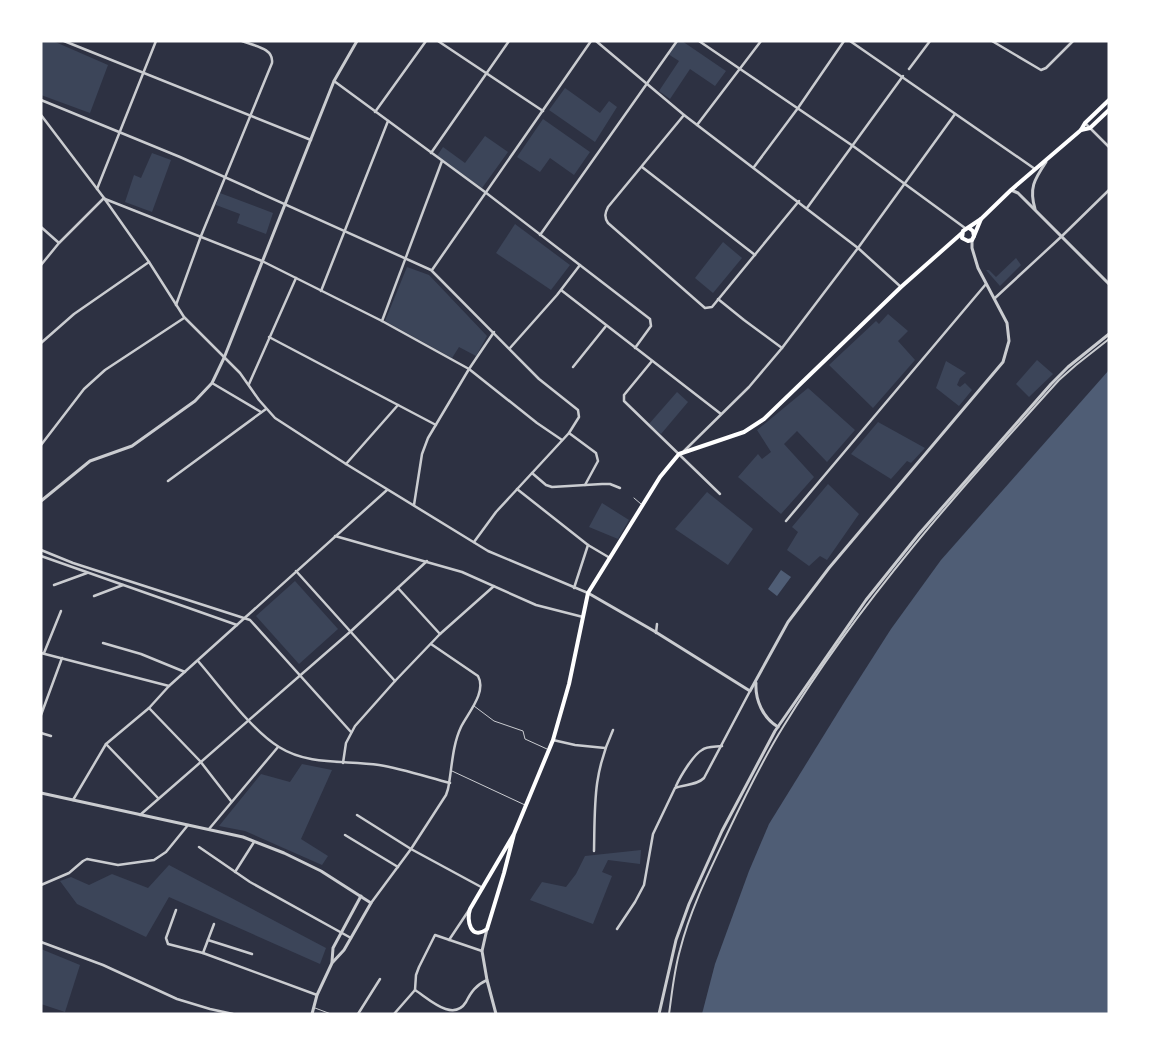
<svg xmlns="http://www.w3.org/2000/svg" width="1150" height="1055" font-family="Poppins,sans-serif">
	<rect width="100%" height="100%" fill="#2d3142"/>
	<!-- green -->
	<g fill="#3c4559">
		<path d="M41,41h12l55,24 -18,48 -49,-18z"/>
		<path d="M677,41h5l44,30 -11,15 -25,-17 -20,30 -11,-8 20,-30 -11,-7z"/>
		<path d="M565,88l35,25 9,-12 8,6 -22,35 -46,-32z"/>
		<path d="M543,119l47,33 -16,23 -24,-17 -10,14 -23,-15z"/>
		<path d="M485,136l23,16 -26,36 -45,-32 6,-9 22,16z"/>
		<path d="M152,153l19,7 -19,52 -27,-10 9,-27 7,3z"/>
		<path d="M220,193l53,20 -7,21 -29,-11 3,-9 -24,-9z"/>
		<path d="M515,224l55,41 -19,25 -55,-37z"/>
		<path d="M723,242l19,16 -29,35 -18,-15z"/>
		<path d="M1016,258l5,7 -21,21 -14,-16h3l7,7z"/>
		<path d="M407,267l22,8 58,61 -11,20 -17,-9 -7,11 -67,-37z"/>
		<path d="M888,314l20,17 -10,10 17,19 -42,48 -44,-43 47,-44 3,3z"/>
		<path d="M1037,360l16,14 -24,23 -13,-13z"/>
		<path d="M946,361l20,12 -6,5 -3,7 3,2 5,-4 7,7 -13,16 -23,-18z"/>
		<path d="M808,388l47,42 -28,32 -30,-31 -13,13 30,33 -33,37 -43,-37 20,-23 4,5 9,-7 -14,-22z"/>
		<path d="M677,392l11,10 -27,32 -12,-10z"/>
		<path d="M878,422l47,26 -14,15 -4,-2 -16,18 -40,-25z"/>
		<path d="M828,484l31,30 -32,46 -7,-4 -11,10 -22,-16 11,-18 -6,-5z"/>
		<path d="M707,492l46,37 -25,36 -53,-36z"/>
		<path d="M602,503l27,17 -11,19 -29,-12z"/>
		<path d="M295,581l43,48 -39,35 -43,-48z"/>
		<path d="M302,764l30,6 -31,69 27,17 -6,9 -77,-34 -26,-5 42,-52 29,8z"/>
		<path d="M641,850l-1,14 -32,-4 -6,12 10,4 -19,48 -63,-24 12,-18 24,5 10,-13 9,-18z"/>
		<path d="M169,865l157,83 -6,16 -151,-67 -23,40 -69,-33 -17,-23 11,-4 18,8 23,-11 36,14z"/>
		<path d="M41,949l39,16 -15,47 -24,-8z"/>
	</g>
	<!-- water -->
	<g fill="#4f5d75">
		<path d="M1109,370v644h-407l13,-50 34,-93 20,-47 76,-123 46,-72 50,-69z"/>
		<path d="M781,570l10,7 -14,19 -9,-7z"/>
	</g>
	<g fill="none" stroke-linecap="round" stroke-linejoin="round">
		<!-- service -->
		<g stroke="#caccd0" stroke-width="1">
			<path d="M634,498l7,6"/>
			<path d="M474,706l20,15 29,10 2,8 22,10"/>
			<path d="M452,771l73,34"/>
			<path d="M315,1008l16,6"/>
		</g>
		<!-- pedestrian -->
		<path stroke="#caccd0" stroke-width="2" d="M669,1014c3,-21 5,-43 11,-64 10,-40 29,-78 47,-116 17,-36 35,-73 56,-107 77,-126 177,-238 276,-347l17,-15 33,-26"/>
		<!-- minor -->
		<g stroke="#caccd0" stroke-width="2.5">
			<path d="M64,41l247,99"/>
			<path d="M438,41l105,70"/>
			<path d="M596,41l88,74 174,133 43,39"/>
			<path d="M699,41l154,105 112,82"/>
			<path d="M850,41l185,128"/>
			<path d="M992,41l49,29 5,-2 27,-27"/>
			<path d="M909,69l21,-28"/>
			<path d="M334,81l151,111 165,127 1,7 -16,22"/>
			<path d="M41,100l139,57 251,113 108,109 39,31 1,7 -10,16 -73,79 -22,30"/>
			<path d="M375,112l51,-71"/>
			<path d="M41,115l63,83 45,64 35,55 56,56 19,27 16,18 71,46 142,87 100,42"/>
			<path d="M684,115l-76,92c-3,6 -4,10 0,16l97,85 7,-1 87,-106"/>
			<path d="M1085,123l24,24"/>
			<path d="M697,125l64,-84"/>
			<path d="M431,153l78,-112"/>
			<path d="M642,167l113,88"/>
			<path d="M754,167l44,-59 46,-67"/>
			<path d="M97,189l59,-148"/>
			<path d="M105,199l157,62 120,60 87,48 68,54 25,17"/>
			<path d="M807,208l96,-132"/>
			<path d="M41,227l18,16"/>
			<path d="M540,235l137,-194"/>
			<path d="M41,265l18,-22 45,-45"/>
			<path d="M432,270l159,-229"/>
			<path d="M561,290l160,124"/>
			<path d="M321,291l67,-170"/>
			<path d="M995,298l67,-62 47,-46"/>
			<path d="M718,299l26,21 38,28"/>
			<path d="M176,305l25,-69 71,-173c2,-15 -18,-17 -30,-22"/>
			<path d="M382,321l60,-160"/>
			<path d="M269,337l167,88"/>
			<path d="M41,343l33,-29 75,-52"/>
			<path d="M510,348l47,-53 23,-30"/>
			<path d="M652,361l-28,34v6l96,93"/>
			<path d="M573,367l33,-41"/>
			<path d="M212,383l49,29"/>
			<path d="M249,384l47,-106"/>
			<path d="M569,433l27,20 2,8 -13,24"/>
			<path d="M41,445l43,-56 21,-19 79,-52"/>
			<path d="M684,451l65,-64 33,-39 76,-100 97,-134"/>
			<path d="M346,464l52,-59"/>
			<path d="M532,473l14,12 6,2 50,-3h8l10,4"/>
			<path d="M168,481l98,-72"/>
			<path d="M517,489l71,56 22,13"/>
			<path d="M414,505l8,-51 6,-16 41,-69 25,-37"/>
			<path d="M786,521l200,-237"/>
			<path d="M335,536l127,36 74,33 47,12"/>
			<path d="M41,550l32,13 177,57 101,112"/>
			<path d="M41,556l196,69"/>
			<path d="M296,571l99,110"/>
			<path d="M54,585l33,-12"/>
			<path d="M398,588l42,46"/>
			<path d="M574,588l14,-43"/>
			<path d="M94,596l29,-11"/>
			<path d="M656,633l1,-9"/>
			<path d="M103,643l38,11 44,18"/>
			<path d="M41,653l128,33"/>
			<path d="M44,653l17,-42"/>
			<path d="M198,661c21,24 54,70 81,86 30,19 67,13 100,18 24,4 48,12 71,18"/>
			<path d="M149,708l51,53 31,40"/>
			<path d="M41,715l21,-57"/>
			<path d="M41,733l10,3"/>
			<path d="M553,740l22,5 30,3"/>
			<path d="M106,744l52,54"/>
			<path d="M343,763l3,-20 9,-17 40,-45 45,-47 54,-48"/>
			<path d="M676,786c4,-9 17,-31 26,-36 5,-4 14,-3 20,-4"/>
			<path d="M73,800l33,-56 43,-36 20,-22 218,-196"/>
			<path d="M140,815l210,-183 77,-71"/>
			<path d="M357,815l54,34 72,39"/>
			<path d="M209,829l69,-82"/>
			<path d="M345,835l53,32"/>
			<path d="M199,847l51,35 101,56"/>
			<path d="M594,851c1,-48 -1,-77 19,-121"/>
			<path d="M235,872l19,-30"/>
			<path d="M41,885l28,-12 14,-12 4,-2 31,6 36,-5 12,-8 22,-27"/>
			<path d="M371,903l40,-54 35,-54 2,-6c4,-20 4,-43 13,-62 7,-14 26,-35 17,-51l-47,-32"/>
			<path d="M176,910l-10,28 2,6 35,9 114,42"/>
			<path d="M617,929l18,-27 9,-17 9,-51 22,-46c9,-4 21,-2 29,-10l46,-87"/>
			<path d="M208,940l44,14"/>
			<path d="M449,940l20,-30"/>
			<path d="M41,942l62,23 74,34 33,10 23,5"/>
			<path d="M203,953l11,-29"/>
			<path d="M415,990c13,8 38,33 51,12 5,-10 10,-17 21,-22"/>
			<path d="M358,1014l22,-35"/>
			<path d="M394,1014l21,-24 1,-15 3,-8 16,-32 47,16"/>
		</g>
		<!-- tertiary -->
		<g stroke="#caccd0" stroke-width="3">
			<path d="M1011,190l7,3 91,91"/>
			<path d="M1035,209c-6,-21 -1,-29 11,-47"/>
			<path d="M41,501l49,-40 42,-15 63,-45 17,-18 12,-25 110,-277 23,-40"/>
			<path d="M588,593l66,38 96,60 38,-69 41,-54 174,-206 6,-21 -2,-18 -29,-55 -6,-20v-8"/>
			<path d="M756,683c-1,17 7,35 22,44"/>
			<path d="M41,793l202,44 41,16 37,18 50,32 -27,47 -12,13 -15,32 -5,19"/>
			<path d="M487,929l-5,22 5,29 9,34"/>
			<path d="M332,962l1,-14 28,-52"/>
			<path d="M659,1014l17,-74 13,-36 33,-73 53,-100 91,-131 53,-66 132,-150 17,-17 41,-33"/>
		</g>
		<!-- secondary -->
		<g stroke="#fff" stroke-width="4">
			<path d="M1081,130l9,-2 19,-18"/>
			<path d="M969,228l4,3 1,5 -2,4 -4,1 -6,-3 1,-7 18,-12"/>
			<path d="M974,236l7,-17 30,-29 70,-60 4,-7 24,-23"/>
			<path d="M514,834l-44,75c-4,12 1,32 17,20l17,-56 10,-39 39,-94 16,-56 19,-91 72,-116 19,-23 65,-22 20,-13 137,-132 61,-54"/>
		</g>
	</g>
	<!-- border -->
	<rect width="1150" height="1055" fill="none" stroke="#ffffff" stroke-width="85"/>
</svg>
